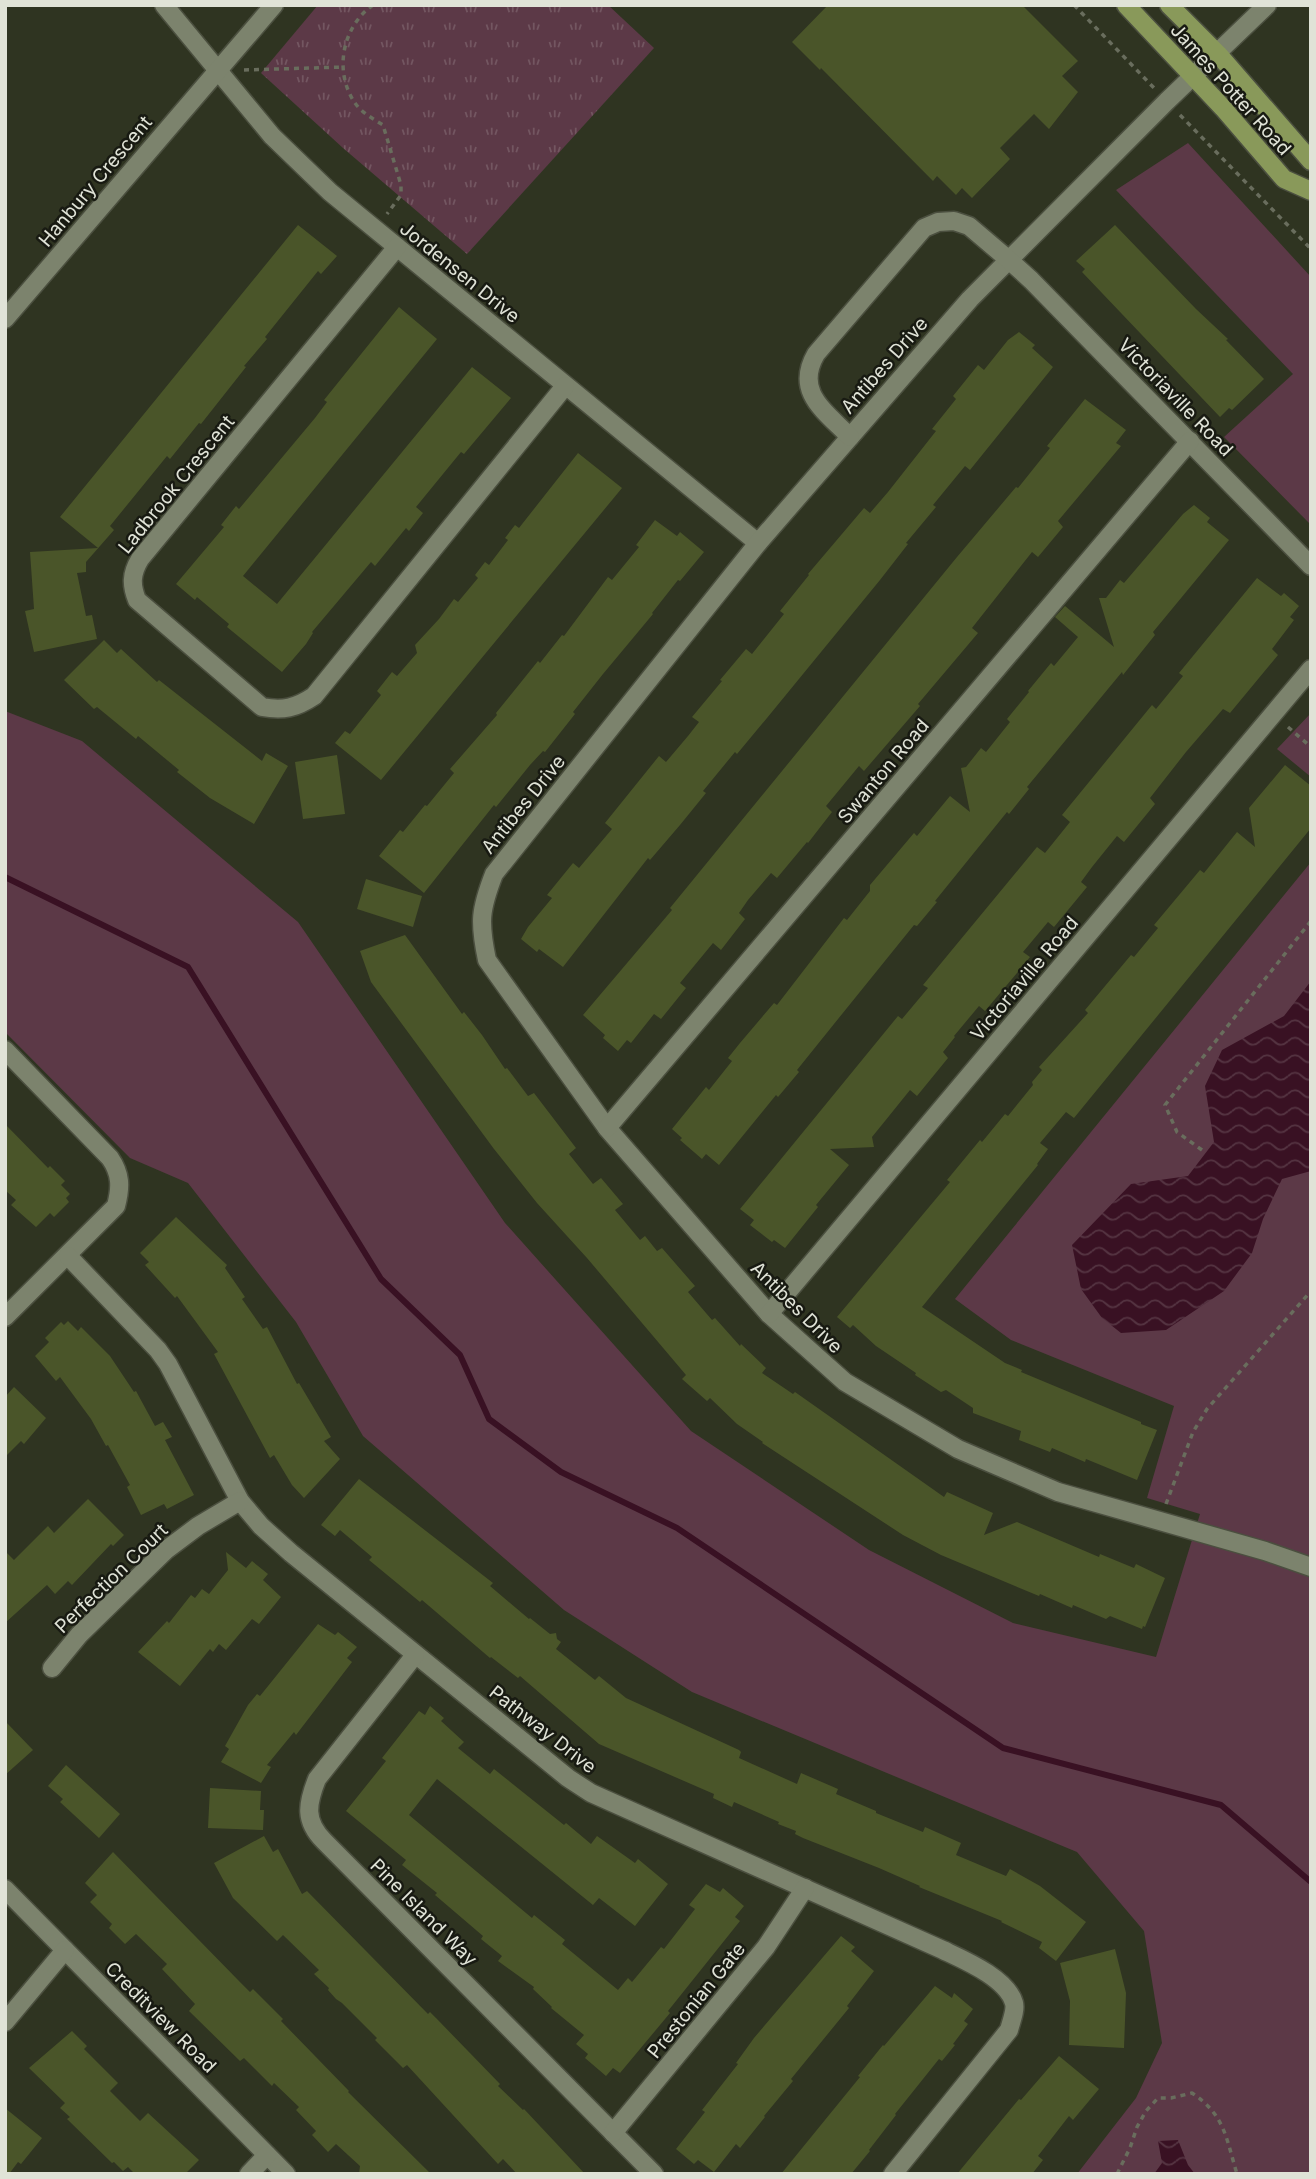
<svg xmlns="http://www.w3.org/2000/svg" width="1316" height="2179" font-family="Inter,sans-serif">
	<defs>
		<pattern id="park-tufts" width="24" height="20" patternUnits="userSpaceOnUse" patternTransform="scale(1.75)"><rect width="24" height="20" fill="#5c3947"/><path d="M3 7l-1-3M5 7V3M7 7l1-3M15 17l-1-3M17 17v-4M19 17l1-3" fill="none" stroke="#735661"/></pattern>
		<pattern id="water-waves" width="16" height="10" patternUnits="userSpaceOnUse" patternTransform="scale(1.75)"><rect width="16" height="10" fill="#391123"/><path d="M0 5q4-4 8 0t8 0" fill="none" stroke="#553442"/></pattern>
	</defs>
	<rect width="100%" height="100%" fill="#2f3421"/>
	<!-- grass -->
	<g fill="#5c3947">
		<path d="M1188,143l123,134v248l-87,-88 69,-63 -177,-184z"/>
		<path d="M5,711l77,30 216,181 207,301 186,208 178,119 144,73 143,34 44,-143 -53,-16 27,-92 -163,-66 -56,-41 356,-437v1312h-234l59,-76 26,-55 -18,-112 -67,-79 -385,-160 -128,-82 -201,-174 -67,-114 -108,-139 -58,-25 -125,-126z"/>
		<path d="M1311,713v64l-34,-28z"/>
	</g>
	<!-- park -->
	<path fill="url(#park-tufts)" d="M318,5h290l46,43 -187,206 -124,-106 -82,-75z"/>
	<!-- water -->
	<g fill="url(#water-waves)">
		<path d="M1311,981v190l-29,8 -19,40 -11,34 -28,38 -58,39 -45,3 -19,-15 -21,-29 -9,-44 59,-61 57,-8 26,-34 -9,-56 17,-36 62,-34z"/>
		<path d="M1178,2140l10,25 7,9h-41l8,-11 -4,-22z"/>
	</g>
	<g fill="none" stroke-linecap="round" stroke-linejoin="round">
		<!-- stream -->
		<path stroke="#391123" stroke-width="6" d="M5,877l183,90 193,312 79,76 29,64 72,53 116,56 326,220 218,57 90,77"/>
	</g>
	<!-- building -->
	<g fill="#4a5529">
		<path d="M828,5h194l56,56 -16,15 16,16 -29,37 -15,-15 -34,34 10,11 -38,39 -10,-10 -6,7 -19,-19 -4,5 -112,-113 -1,2 -28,-28z"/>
		<path d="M298,225l39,31 -16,18 -3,-3 -53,66 2,2 -23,27 2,1 -45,57 -2,-1 -29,36 -3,-3 -57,70 4,4 -28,32v10l-9,1 9,43 6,-1 5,24 -63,13 -9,-41 9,-2 -4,-57 68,-4 -38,-31z"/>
		<path d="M1115,225l81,84 32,30 -2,1 38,39 -32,31 -3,-2 -9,9 -138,-145 3,-3 -9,-8z"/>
		<path d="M399,307l38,32 -194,237 34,28 195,-237 39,31 -47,56 -3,-2 -45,55 7,6 -14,18 -3,-3 -31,38 -4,-4 -59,70 1,1 -7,11 -24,28 -55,-45 2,-3 -32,-27 -2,3 -19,-16 48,-57 -3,-2 15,-19 3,3 76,-91 12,-16 -3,-2z"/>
		<path d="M1019,332l16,13 -3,3 21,19 -83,103 -5,-4 -32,39 3,2 -30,36 2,1 -28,36 -113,138 -30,36 -2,-2 -32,39 3,2 -26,32 -30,35 -2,-2 -85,109 -24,-18 -2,3 -16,-13 7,-12 24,-29 -5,-3 26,-32 6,5 33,-39 -7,-6 54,-67 7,6 22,-26 11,-14 -7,-5 30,-36 -2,-1 26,-31 6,5 32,-40 -4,-3 29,-36 -1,-1 56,-66 6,5 18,-21 48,-61 -4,-2 24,-30 -3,-3 25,-31 6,5 24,-30z"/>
		<path d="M1085,399l41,31 -10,13 5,3 -63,75 5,6 -25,30 -6,-5 -60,76 6,5 -60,71 2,2 -56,65 -5,-5 -33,40 6,6 -24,31 -1,-1 -30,36 -6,-5 -23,27 -9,13 6,6 -24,31 -8,-7 -33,40 6,5 -25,31 -7,-5 -23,29 -4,-3 -9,11 -15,-13 2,-3 -22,-20 89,-105 -2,-2 287,-351 59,-70 2,1 32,-40 -3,-2z"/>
		<path d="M578,453l44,35 -241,292 -46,-37 10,-12 5,3 31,-39 -4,-4 15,-19 5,4 20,-23 -2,-8 24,-26 15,-20 4,3 20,-24 -3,-3 10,-13 4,3 19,-25 -3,-2 10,-13 4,3z"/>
		<path d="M1194,505l16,13 -3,4 22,18 -76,92 2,3 -32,40 -1,-3 -95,115 2,2 -20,25 -2,-2 -72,89 2,1 -20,24 -3,-1 -80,99 -37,46 2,2 -21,25 -2,-2 -57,70 -13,-11 -4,5 -22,-19 2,-2 -10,-9 34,-42 3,3 23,-29 -4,-3 12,-15 34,-40 3,2 67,-87 3,2 23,-29v-6l44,-52 3,3 33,-40 20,16 -9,-44 5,-1 15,-19 5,4 24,-30 -3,-3 22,-27 -1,-1 23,-28 3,3 24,-29 -23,-20 10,-11 49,41 -15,-49h7l14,-18 4,3 59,-69z"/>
		<path d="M655,520l22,16 3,-4 24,20 -24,29 -2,-1 -26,33 1,1 -50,60 -30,38 2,2 -30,38 -2,-1 -13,14 -34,42 -2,-2 -70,88 -45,-37 21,-26 3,2 22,-27 2,1 27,-33 -4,-4 47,-54 -1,-2 42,-52 2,2 22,-28 2,1 44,-59 4,3 27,-33 -3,-2z"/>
		<path d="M1257,578l24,18 3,-3 15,13 -9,11 4,3 -22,29 6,6 -48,58 -7,-4 -37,43 -36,46 5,6 -31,38 -7,-6 -25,31 -11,15 6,5 -33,40 -6,-5 -25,30 7,5 -13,16 -32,38 -6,-5 -25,30 1,1 -12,15 5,6 -31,38 -7,-6 -25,31 -13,16 2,10 -44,2 19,16 -33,40 2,2 -33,41 -11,-8 -2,2 -22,-17 4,-5 -14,-11 158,-193 4,3 26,-31 -5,-3 114,-138 8,6 25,-31 -8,-7 90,-110 4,4 27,-33 -4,-3z"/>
		<path d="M104,640l13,13 4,-4 36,33 2,-2 103,81 4,-8 22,13 -34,58 -44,-26 -33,-26 2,-2 -41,-34 -2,3 -39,-32 -3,2 -30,-29z"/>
		<path d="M337,755l8,59 -42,5 -8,-57z"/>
		<path d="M1285,765l26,21v42l-237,290 -8,-6 -26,31 8,6 -11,15 1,1 -116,142 83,56 17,7 -1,2 120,50v2l16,6 -20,50 -51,-21 -1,3 -33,-14 -2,4 -31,-12 2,-9 -48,-18v-5l-27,-18 -5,2 -26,-17 1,-2 -40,-27 -23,-21 -3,3 -13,-11 113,-135 -3,-2 33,-40 2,2 23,-28 3,2 25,-31 -1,-3 10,-12 -3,-3 49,-54 -3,-3 46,-55 3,2 24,-29 -4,-3 46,-55 4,3 33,-41 18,15 -6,-39z"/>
		<path d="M366,879l56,17 -9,31 -56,-18z"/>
		<path d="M405,935l57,79 2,-2 18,23 23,34 2,-1 21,28 6,-3 42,55 -7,6 24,30 8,-6 22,26 -8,6 25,30 5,-4 12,15 5,-3 33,38 -7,6 24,28 3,-2 25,28 1,-2 25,24 -4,5 31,21 2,-2 149,105 3,-5 46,21 -9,22 33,-13 82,35 1,-3 34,14 2,-4 29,14 -20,49 -2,-1 -1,3 -32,-13 -4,3 -33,-14 -1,3 -32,-14 -1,2 -98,-41 -38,-20 -141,-92 1,-1 -26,-18 -27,-26 -3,3 -25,-22 4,-4 -99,-117 -50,-55 -43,-54 -123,-167 -11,-31z"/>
		<path d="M5,1124l43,44 2,-2 15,15 -4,4 9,9 -4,4 3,4 -15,15 -4,-4 -14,14 -25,-22 5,-5 -11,-10z"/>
		<path d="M176,1217l51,48 -2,3 20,29 -3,2 21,30 4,-2 30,57 2,-1 32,54 -7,4 16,18 -36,39 -12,-13 -18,-30 -4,3 -56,-104 4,-2 -41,-56 -2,2 -30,-33 4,-3 -9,-9z"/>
		<path d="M68,1321l10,10 3,-4 29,29 24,36 2,-1 19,35 8,-4 9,15 -7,3 29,55 -27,14 -3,-5 -23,11 -14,-28 3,-2 -22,-40 -2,1 -15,-27 -31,-42 -4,4 -21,-25 14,-14 -4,-4 16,-16 3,3z"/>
		<path d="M14,1387l32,31 -22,26 -3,-3 -16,16v-60z"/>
		<path d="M359,1479l134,104 -3,3 39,33 1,-1 20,16 6,-1 1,6 4,3 -5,7 39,31 4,-4 27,22 113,52 2,2 -2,6 58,26 4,-11 37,16 -2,5 40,17v2l47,19 2,-5 36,16 -5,12 50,21 4,-7 30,17 46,36 -30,39 -17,-13 3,-6 -41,-20 1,-1 -83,-34 1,-1 -41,-18 -76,-30 -8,-4 1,-3 -18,-7 1,-2 -45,-20 -2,5 -19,-9 1,-4 -115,-50 -79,-68 -2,2 -27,-21 -1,1 -68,-58 -2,2 -51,-42 3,-3 -32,-27 -5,6 -14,-11z"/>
		<path d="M88,1499l36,36 -11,11 -2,-2 -39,41 -4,-4 -13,13 -8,-9 -42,38v-72l9,9 34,-34 6,7z"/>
		<path d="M226,1552l20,16 6,-7 16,13 -5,6 18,17 -22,27 -7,-5 -26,31 -7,-6 -6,8 -3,-3 -30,37 -42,-34 29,-31 2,2 22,-28 4,3 7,-9 7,5 19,-24z"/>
		<path d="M318,1624l17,11 3,-3 19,15 -10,11 5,4 -56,73 -2,-3 -27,33 4,2 -10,16 -40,-21 8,-13 -4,-3 23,-41 9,-11 3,2z"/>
		<path d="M430,1706l14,12 -3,3 23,21 -6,6 32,26 4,-5 70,56 2,-2 25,21 6,-8 38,27 3,-4 30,25 -33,42 -36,-28 -6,7 -156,-126 -28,36 123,103 2,-3 31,25 -3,4 56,46 10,-12 4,4 29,-35 3,2 31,-40 -6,-4 17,-21 14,8 3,-4 21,18 -9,11 5,4 -72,90 2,2 -50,60 -7,-5 -7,8 -21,-18 3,-4 -12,-10 8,-9 -33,-27 1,-1 -19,-18 1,-2 -36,-26 4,-5 -21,-17 2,-3 -48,-41 2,-2 -35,-28 4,-5 -60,-49 40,-50 -4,-3 37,-47 6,4z"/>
		<path d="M5,1721l28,29 -28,25z"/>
		<path d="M66,1765l54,49 -21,24 -39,-36 3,-3 -15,-13z"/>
		<path d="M210,1788l51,3 -1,19h4l-1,20 -55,-2z"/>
		<path d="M264,1836l9,16 5,-3 24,45 5,-3 121,123 2,-2 6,6 64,66 -2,2 25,24 1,-1 61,65h-68l-14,-15 -5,5 -91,-99 -4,3 -28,-28 2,-2 -35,-35 -6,-4 -8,-9 1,-2 -15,-14 5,-4 -36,-35 -6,6 -44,-43 -19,-35z"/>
		<path d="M113,1852l125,128 12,12 3,-3 30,30 -2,2 68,70 -1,1 83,82h-72l1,-8 -24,-22 -8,8 -16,-17 4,-4 -20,-21 3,-3 -25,-24 -2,3 -28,-28 -4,3 -51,-50 6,-7 -33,-35 5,-5 -31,-30 -11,10 -16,-16 3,-4 -22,-22 7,-7 -12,-12z"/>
		<path d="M841,1936l14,11 -4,4 23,20 -27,35 2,2 -58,71 2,2 -29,35 1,1 -25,31 -4,-4 -22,28 -16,-12 -4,4 -18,-15 29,-37 -3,-2 36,-46 -2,-1 18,-25z"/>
		<path d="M1115,1949l11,44 -2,55 -55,-3 1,-44 -10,-38z"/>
		<path d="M935,1986l17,12 2,-5 19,16 -9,12 4,3 -15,20 2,1 -13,16 -3,-2 -44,55 1,1 -27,35 1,1 -19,23h-70l79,-97 -2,-1 25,-31 1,1z"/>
		<path d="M72,2031l15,15 -3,3 34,34 -8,8 30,30 8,-8 51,47 -14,14h-50l-7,-7 -5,4 -9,-9 -2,1 -45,-44 3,-2 -10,-9 5,-5 -36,-35z"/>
		<path d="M1059,2056l40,33 -26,31 -4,-4 -31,40 5,4 -11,14h-75l62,-75 2,1z"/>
		<path d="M5,2108l37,30 -21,26 -3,-2 -9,12h-4z"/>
	</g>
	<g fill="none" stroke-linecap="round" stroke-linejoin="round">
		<!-- minor casing -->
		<g stroke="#4b4f3f" stroke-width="21">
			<g id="minor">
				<path d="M164,5l108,131 58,56 428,351"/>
				<path d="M1267,5l-100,96 -197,198 -212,244 -264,331c-14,36 -15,48 -7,86l120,168 162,186 76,68 113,67 100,43 207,59 46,16"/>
				<path d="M397,247l-257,312c-9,15 -9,26 -3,41l125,107c21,4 34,1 52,-11l251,-310"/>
				<path d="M5,319l269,-314"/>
				<path d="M850,437c-25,-26 -56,-45 -34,-83l108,-126 14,-6 16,-1 15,5 40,34 22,20 280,286"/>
				<path d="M5,1050l105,108c11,16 11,29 6,48l-111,111"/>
				<path d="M607,1128l583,-687"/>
				<path d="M68,1256l90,94 10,14 72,137 21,25 30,27 277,225 23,15 352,157c21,10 64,28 71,53 2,7 -3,19 -5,27l-116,144"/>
				<path d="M769,1314l542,-645"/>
				<path d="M415,1655l-98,124c-10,25 -13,42 7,62l330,333"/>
				<path d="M52,1668l27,-33 87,-85 32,-24 42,-25"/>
				<path d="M5,1889l281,285"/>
				<path d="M5,2022l60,-72"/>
				<path d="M613,2133l153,-186 39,-59"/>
				<path d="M249,2174l18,-19"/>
			</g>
		</g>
		<!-- major casing -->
		<g stroke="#4b4f3f" stroke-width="21">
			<g id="major">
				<path d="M1126,5l97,103 61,71 27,12"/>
				<path d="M1169,5l49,49 93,107"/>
			</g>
		</g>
		<!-- path -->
		<g stroke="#696d5d" stroke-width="3.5" stroke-dasharray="5 5" stroke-linecap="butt">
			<path d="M373,5c-30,21 -39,64 -20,95 7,12 19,18 30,25l18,60v10l-14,19"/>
			<path d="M1074,5l81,84"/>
			<path d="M244,70l100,-3"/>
			<path d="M1180,115l131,134"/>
			<path d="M1288,727l23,20"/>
			<path d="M1202,1150l-25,-18 -12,-27 146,-184"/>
			<path d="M1166,1504l27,-72 14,-23 104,-118"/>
			<path d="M1117,2174l13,-26 7,-21 9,-16 12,-13h13l21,-5c33,22 34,45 45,81"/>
		</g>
		<!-- minor -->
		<use href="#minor" stroke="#7c836d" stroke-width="18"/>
		<!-- major -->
		<use href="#major" stroke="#89995a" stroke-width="18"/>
	</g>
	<g text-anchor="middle" stroke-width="5" stroke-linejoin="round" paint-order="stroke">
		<!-- street labels -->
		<g font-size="19" fill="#e0e3d7" stroke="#181a12">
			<text transform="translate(1231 89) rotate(48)" y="7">James Potter Road</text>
			<text transform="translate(95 181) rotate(-50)" y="7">Hanbury Crescent</text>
			<text transform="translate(460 272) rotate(39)" y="7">Jordensen Drive</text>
			<text transform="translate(884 365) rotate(-49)" y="7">Antibes Drive</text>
			<text transform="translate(1176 397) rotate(46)" y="7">Victoriaville Road</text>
			<text transform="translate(176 484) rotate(-51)" y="7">Ladbrook Crescent</text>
			<text transform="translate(883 771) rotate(-50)" y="7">Swanton Road</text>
			<text transform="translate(523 804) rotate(-51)" y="7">Antibes Drive</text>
			<text transform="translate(1024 978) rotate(-50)" y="7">Victoriaville Road</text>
			<text transform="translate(797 1307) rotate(45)" y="7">Antibes Drive</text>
			<text transform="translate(111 1578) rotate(-44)" y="7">Perfection Court</text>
			<text transform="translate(543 1729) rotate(38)" y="7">Pathway Drive</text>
			<text transform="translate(424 1912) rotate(45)" y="7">Pine Island Way</text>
			<text transform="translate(696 2000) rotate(-51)" y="7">Prestonian Gate</text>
			<text transform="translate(161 2017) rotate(45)" y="7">Creditview Road</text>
		</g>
	</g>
	<!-- border -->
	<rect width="1316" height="2179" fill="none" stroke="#e0e3d7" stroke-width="14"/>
</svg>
